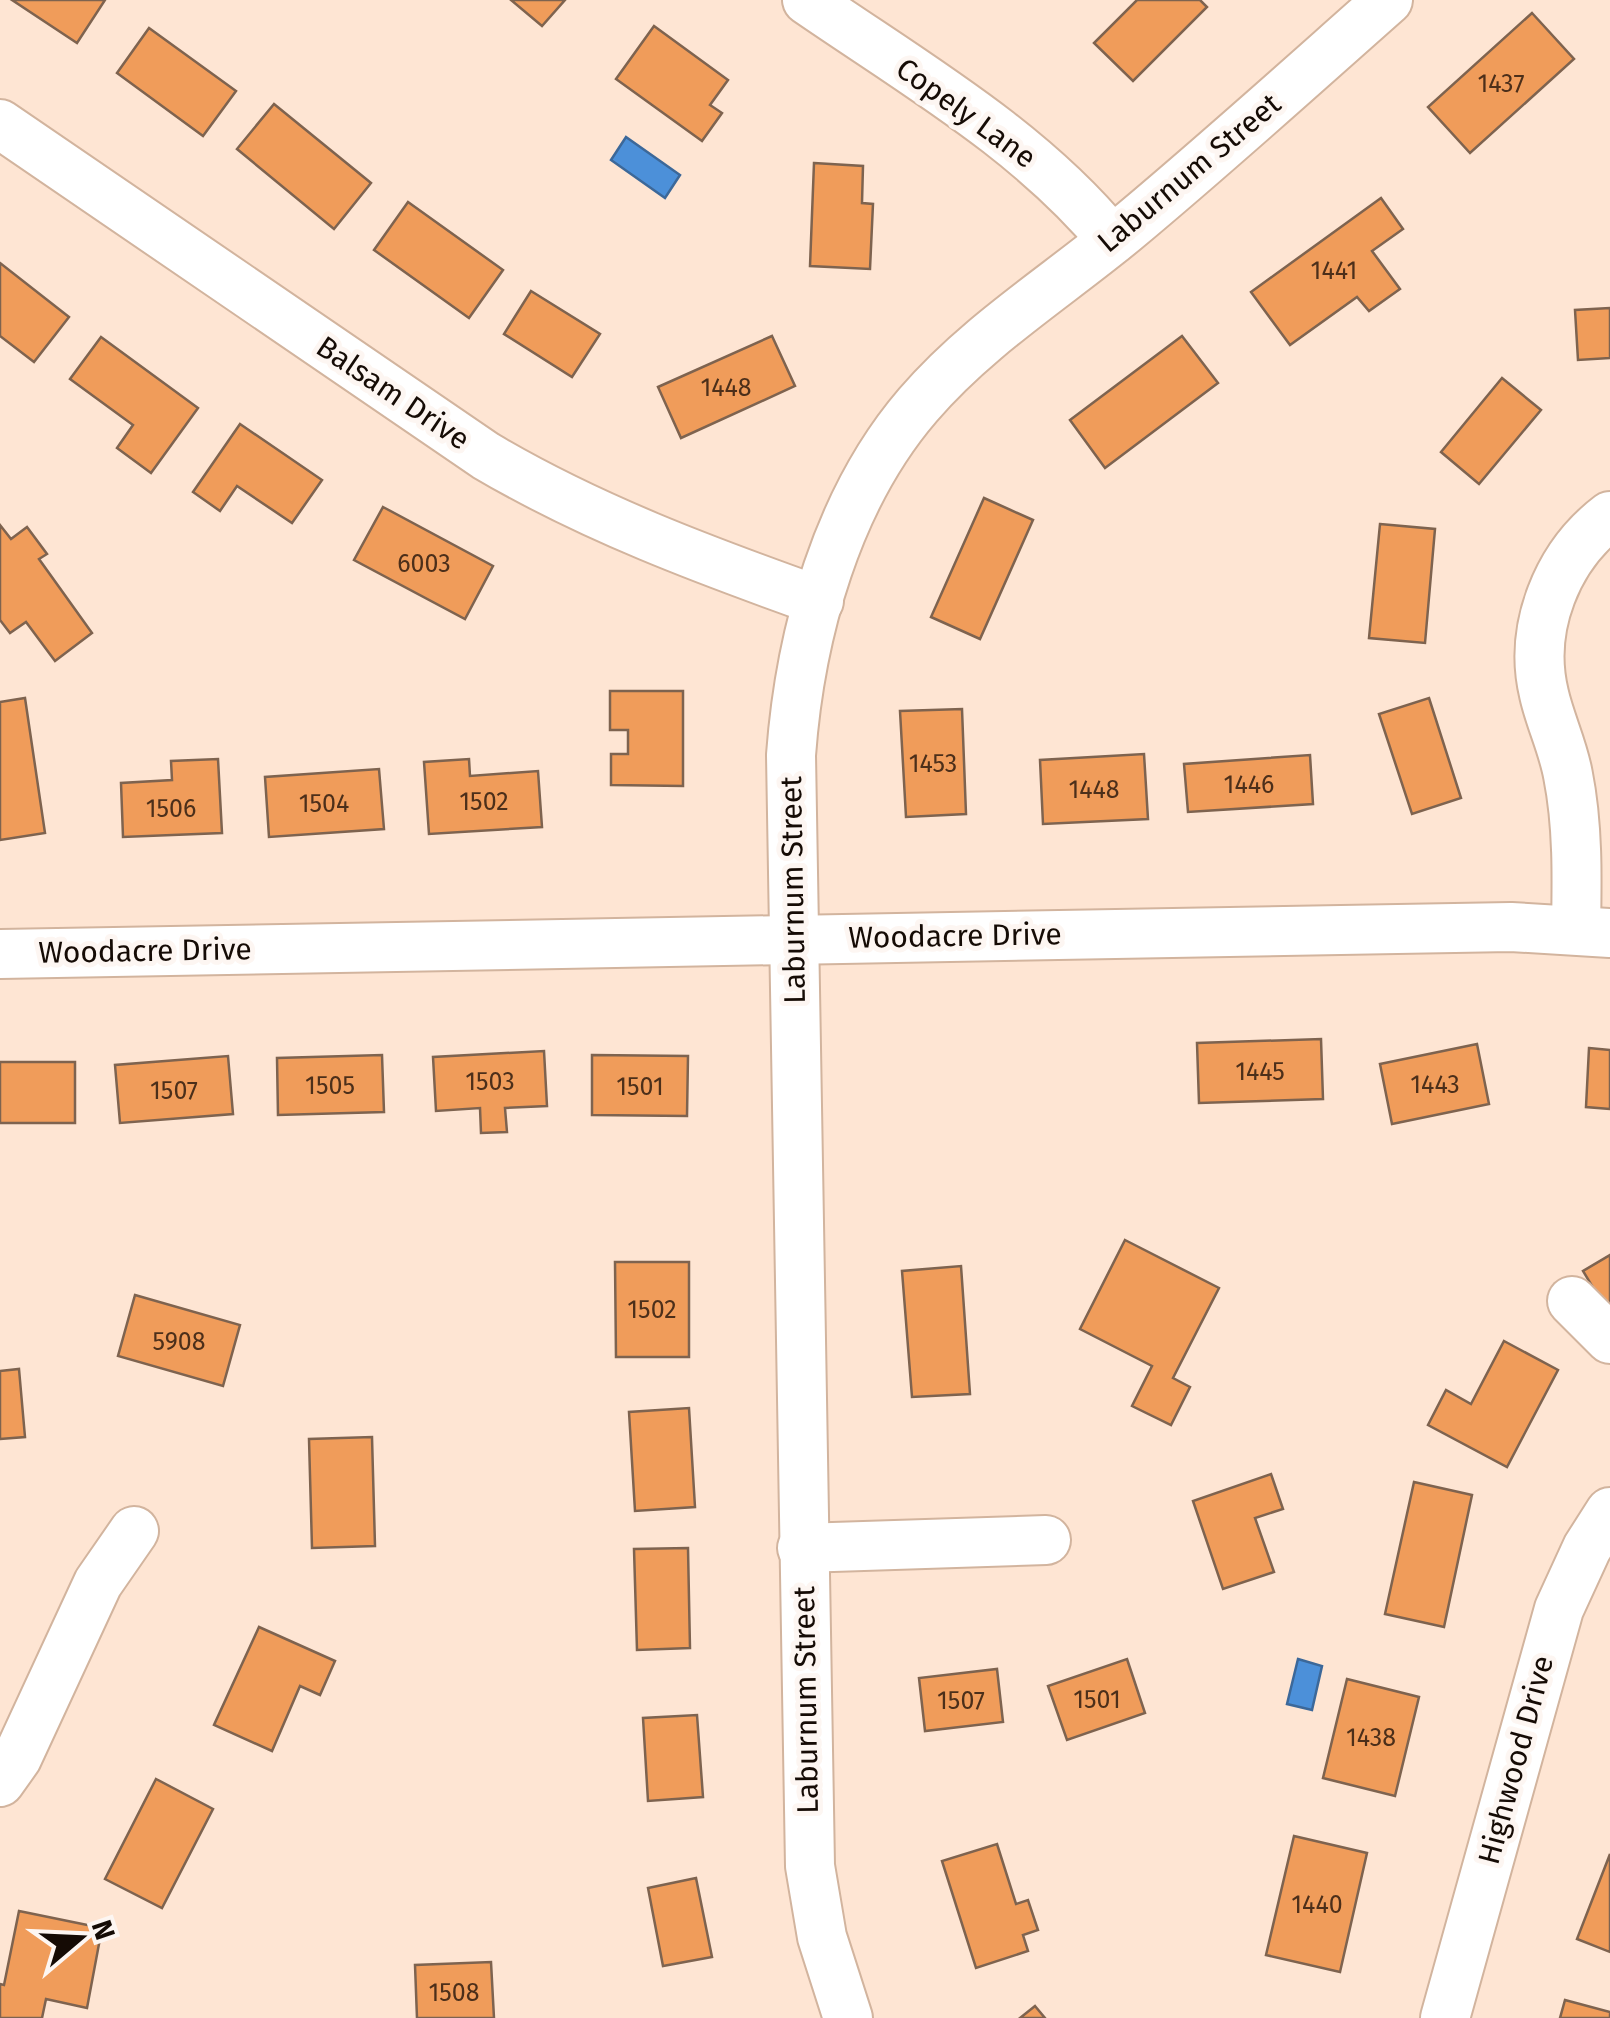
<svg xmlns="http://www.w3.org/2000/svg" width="1610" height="2018" font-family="'Fira Sans',sans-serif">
	<rect width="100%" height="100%" fill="#fee5d3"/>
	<!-- water -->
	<g fill="#4c90d9" stroke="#3c6899" stroke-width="2.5">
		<path d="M626,137l54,38 -15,23 -54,-38z"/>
		<path d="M1298,1659l24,7 -10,44 -25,-6z"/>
	</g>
	<!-- building -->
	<g fill="#f09c5a" stroke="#7e634f" stroke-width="2.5">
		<path d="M12,0h93l-28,43z"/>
		<path d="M511,0h54l-23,26z"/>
		<path d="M1137,0h63l7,7 -74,74 -39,-38z"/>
		<path d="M1532,13l42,46 -104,94 -42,-46z"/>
		<path d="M654,26l74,54 -18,25 12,8 -20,28 -86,-62z"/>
		<path d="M149,28l87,63 -33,45 -86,-63z"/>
		<path d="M274,104l97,79 -37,46 -97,-80z"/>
		<path d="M814,163l49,3 -1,37 11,1 -3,65 -60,-3z"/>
		<path d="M1381,198l22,31 -31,22 28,38 -31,22 -12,-14 -67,48 -39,-53z"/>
		<path d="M408,202l95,68 -34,48 -95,-68z"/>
		<path d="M0,263l69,54 -35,45 -34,-26z"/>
		<path d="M531,291l69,43 -28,43 -68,-43z"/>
		<path d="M1610,308v50l-32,2 -3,-50z"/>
		<path d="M772,336l23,50 -114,52 -23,-51z"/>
		<path d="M1182,336l36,47 -113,85 -35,-48z"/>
		<path d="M101,337l97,71 -47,65 -34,-25 16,-23 -63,-46z"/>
		<path d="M1502,378l39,32 -62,74 -38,-32z"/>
		<path d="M240,424l82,56 -30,43 -55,-37 -17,25 -27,-19z"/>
		<path d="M984,498l49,22 -53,119 -49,-22z"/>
		<path d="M383,507l110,59 -28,53 -111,-59z"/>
		<path d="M1380,524l55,5 -10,114 -56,-5z"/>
		<path d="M0,525l11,14 16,-12 20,27 -8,5 53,74 -37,28 -29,-39 -16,11 -10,-13z"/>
		<path d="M610,691h73v95l-72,-1v-31h17v-24h-18z"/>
		<path d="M25,698l20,135 -45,7v-138z"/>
		<path d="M1429,698l32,100 -49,16 -33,-100z"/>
		<path d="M962,709l4,105 -60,3 -6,-106z"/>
		<path d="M1144,754l4,65 -105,5 -3,-64z"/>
		<path d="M1310,755l3,49 -125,8 -4,-48z"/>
		<path d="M218,759l4,74 -99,4 -2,-54 51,-3 -1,-19z"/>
		<path d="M469,759l1,17 68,-5 4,56 -113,7 -5,-72z"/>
		<path d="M379,769l5,60 -115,8 -4,-60z"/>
		<path d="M1321,1039l2,60 -124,4 -2,-60z"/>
		<path d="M1477,1044l12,60 -97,20 -12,-60z"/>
		<path d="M1589,1048l21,2v59l-24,-2z"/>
		<path d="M544,1051l3,55 -42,2 2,24 -26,1 -1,-25 -44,3 -3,-54z"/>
		<path d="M382,1055l2,57 -106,3 -1,-57z"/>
		<path d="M592,1055l96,1 -1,60 -95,-1z"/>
		<path d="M228,1056l5,58 -113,9 -5,-58z"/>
		<rect x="0" y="1062" width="75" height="61"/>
		<path d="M1125,1240l94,48 -46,90 17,9 -19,38 -39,-19 20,-40 -72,-37z"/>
		<path d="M1610,1255v61l-27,-45z"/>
		<path d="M615,1262h74v95h-73z"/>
		<path d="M961,1266l9,128 -58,3 -10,-126z"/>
		<path d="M135,1295l105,30 -17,61 -105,-30z"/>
		<path d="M1504,1341l54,29 -51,97 -79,-42 18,-35 25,14z"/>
		<path d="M19,1369l6,68 -25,2v-68z"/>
		<path d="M689,1408l6,99 -60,4 -6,-99z"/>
		<path d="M372,1437l3,109 -63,2 -3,-109z"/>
		<path d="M1271,1474l12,35 -28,9 19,54 -51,17 -30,-88z"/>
		<path d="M1414,1482l58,13 -28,132 -59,-13z"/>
		<path d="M688,1548l2,100 -53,2 -3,-101z"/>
		<path d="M259,1627l76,34 -15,34 -20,-9 -28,65 -58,-26z"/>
		<path d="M1127,1659l18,54 -78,27 -19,-54z"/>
		<path d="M997,1669l6,53 -78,9 -6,-53z"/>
		<path d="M1347,1679l72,18 -24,99 -72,-18z"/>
		<path d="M697,1715l6,82 -55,4 -5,-83z"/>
		<path d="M156,1779l57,30 -51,99 -57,-29z"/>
		<path d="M1294,1836l73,17 -27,119 -74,-17z"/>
		<path d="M997,1844l19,60 12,-4 10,30 -15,5 5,16 -52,17 -34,-107z"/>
		<path d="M1610,1854v98l-33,-13z"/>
		<path d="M696,1878l16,79 -49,9 -15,-78z"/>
		<path d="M19,1911l83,17 -15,80 -41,-9 -4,19h-42v-34l4,1z"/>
		<path d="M491,1962l3,56h-77l-2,-53z"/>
		<path d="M1565,2000l45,12v6h-50z"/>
		<path d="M1035,2006l10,12h-25z"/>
	</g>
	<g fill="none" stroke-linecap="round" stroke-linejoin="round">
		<!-- minor casing -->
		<g stroke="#d2b49e" stroke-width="52">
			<g id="minor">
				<path d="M807,0c106,73 223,140 305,240"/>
				<path d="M0,124l486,332c105,62 218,104 333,145"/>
				<path d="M1576,929c1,-51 2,-104 -8,-154 -5,-28 -18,-54 -24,-81 -16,-66 13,-138 66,-178"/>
				<path d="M0,954l1511,-27 99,6"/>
				<path d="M1572,1301l38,38"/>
				<path d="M802,1548l244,-8"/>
				<path d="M0,1782l17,-24 81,-175 36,-52"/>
				<path d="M848,2018l-26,-81 -12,-71 -19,-1111c9,-121 46,-256 127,-350 59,-69 138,-118 208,-176 89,-74 175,-152 262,-229"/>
				<path d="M1445,2018l114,-409 28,-61 23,-36"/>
			</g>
		</g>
		<!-- minor -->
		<use href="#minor" stroke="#fff" stroke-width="48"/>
	</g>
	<g text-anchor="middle" stroke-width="10" stroke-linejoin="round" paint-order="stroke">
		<!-- number labels -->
		<g font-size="25" fill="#4c2f1a">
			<text x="1501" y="92">1437</text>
			<text x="1334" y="279">1441</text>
			<text x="726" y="396">1448</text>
			<text x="424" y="572">6003</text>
			<text x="933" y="772">1453</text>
			<text x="1249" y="793">1446</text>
			<text x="1094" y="798">1448</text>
			<text x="484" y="810">1502</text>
			<text x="324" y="812">1504</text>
			<text x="171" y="817">1506</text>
			<text x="1260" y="1080">1445</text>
			<text x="490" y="1090">1503</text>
			<text x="1435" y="1093">1443</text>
			<text x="330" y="1094">1505</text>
			<text x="640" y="1095">1501</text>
			<text x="174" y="1099">1507</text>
			<text x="652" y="1318">1502</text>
			<text x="179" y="1350">5908</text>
			<text x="1097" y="1708">1501</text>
			<text x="961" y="1709">1507</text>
			<text x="1371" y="1746">1438</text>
			<text x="1317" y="1913">1440</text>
			<text x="454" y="2001">1508</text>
		</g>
		<!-- street labels -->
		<g font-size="30" fill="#150b05" stroke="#fdf6f2">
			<text transform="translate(966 113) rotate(36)" y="10">Copely Lane</text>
			<text transform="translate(1189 173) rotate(-40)" y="10">Laburnum Street</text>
			<text transform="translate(393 393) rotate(34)" y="10">Balsam Drive</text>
			<text transform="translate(793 890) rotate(-91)" y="10">Laburnum Street</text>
			<text transform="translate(955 936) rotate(-1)" y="10">Woodacre Drive</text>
			<text transform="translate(145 951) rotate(-1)" y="10">Woodacre Drive</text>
			<text transform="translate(806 1700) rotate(-91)" y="10">Laburnum Street</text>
			<text transform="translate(1516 1760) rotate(-75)" y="10">Highwood Drive</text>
		</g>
	</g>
	<!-- north arrow -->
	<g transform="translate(80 1938) rotate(71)" stroke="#fdf6f2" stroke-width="8" paint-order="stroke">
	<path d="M0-8L18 38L0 25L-18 38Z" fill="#150b05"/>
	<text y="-15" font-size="28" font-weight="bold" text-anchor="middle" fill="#150b05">N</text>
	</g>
</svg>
